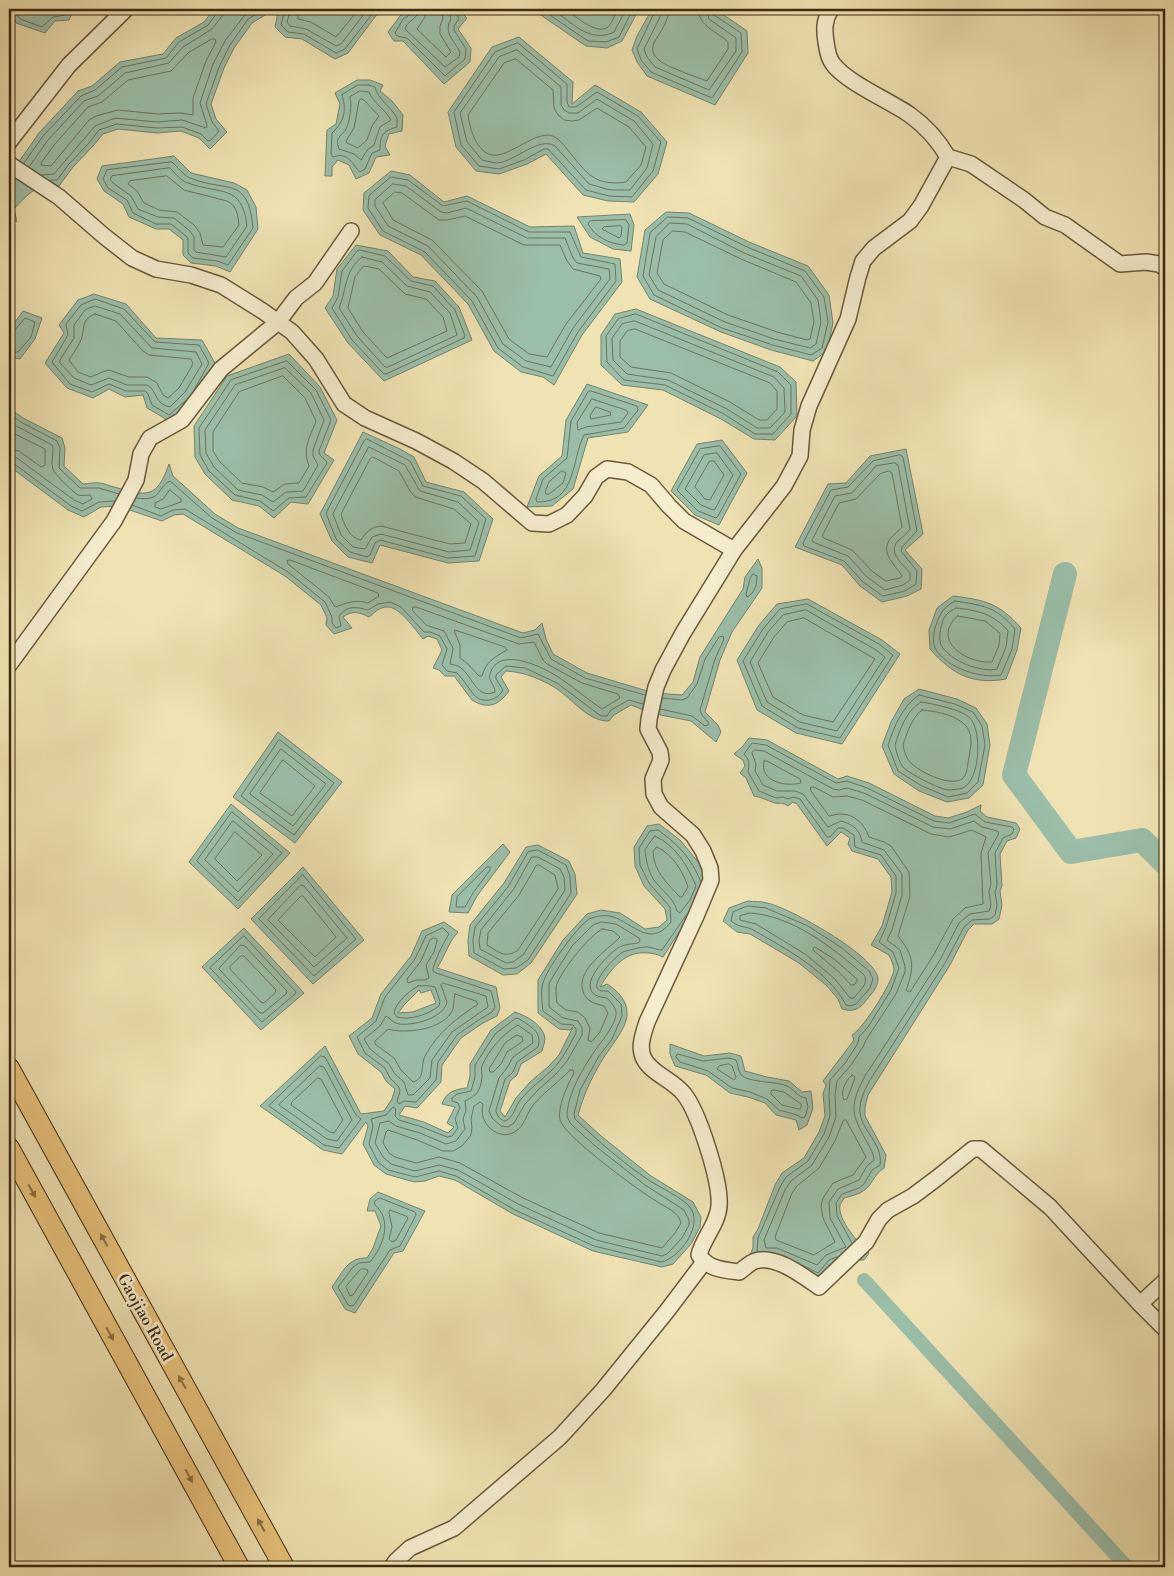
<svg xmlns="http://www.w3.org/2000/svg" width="1174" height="1576" font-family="'Libre Bodoni',serif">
	<rect width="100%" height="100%" fill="#f0e3b3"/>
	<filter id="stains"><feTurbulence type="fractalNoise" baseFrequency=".004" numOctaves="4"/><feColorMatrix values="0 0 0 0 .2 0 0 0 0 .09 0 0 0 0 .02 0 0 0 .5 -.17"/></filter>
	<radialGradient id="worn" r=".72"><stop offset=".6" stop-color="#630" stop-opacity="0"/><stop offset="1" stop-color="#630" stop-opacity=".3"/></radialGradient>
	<!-- water -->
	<g fill="#9bbea9" stroke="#75836d" fill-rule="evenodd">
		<path d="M9,9h65l-5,11 -14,1 -10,12 -29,-10z"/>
		<path d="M214,9h61l-23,14 -18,25 -10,20 -13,36 5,15 11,13 -17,17 -11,-11 -18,-7 -24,2 -39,-4 -15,5 -10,12 -20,21 -14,19c-23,-2 -30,7 -45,23l3,13 -8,-5v-41l30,-43 39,-42 14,-5 28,-24 43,-8 13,-16 28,-16z"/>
		<path d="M282,9h99l-33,44 -13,6 -33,-20 -17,-2 -10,-10 3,-15z"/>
		<path d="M410,9h48l9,9 -9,11 13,19 -1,14 -26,22 -41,-43h-9l-6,-9 12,-16z"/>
		<path d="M532,9h107l-17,32 -15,7 -21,-2z"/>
		<path d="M652,9h63l32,22 1,22 -33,52 -68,-29 -10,-14 -5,-12 5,-14z"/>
		<path d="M519,37l54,45 -1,22 23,-19 46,27 26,30 -9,32 -24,28 -26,-1 -25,-6 -37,-41 -19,10 -28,10 -23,-3 -20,-24 -8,-35 44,-65z"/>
		<path d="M357,80h13l13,5 -3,6 12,10 11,14 -1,16 -13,3 -4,12 5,9 -14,2 -7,16 -13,6 -7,-14 -11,-5 -6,7v9h-7l2,-46 9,-6 4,-20 -5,-11z"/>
		<path d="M174,156l17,17 43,10 13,7 9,17 2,22 -28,43 -14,-6 -25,-3 -8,-8v-15l-14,-11h-13l-27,-12 -6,-13 -19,-13 -7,-12 5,-13z"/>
		<path d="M391,171l19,4 34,27 23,-6 63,31 44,-1 9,27 37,6 2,23 -40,53 -28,50 -11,-8 -22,-5 -27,-21 -26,-47 -47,-49 -41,-20 -17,-25 1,-17z"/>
		<path d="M666,212l23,1 60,29 59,24 21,29 4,28 -6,28 -14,10 -42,-11 -50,-18 -71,-33 -13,-22 8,-47z"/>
		<path d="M630,214l4,11 -3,26 -18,-2 -23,-12 -13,-20z"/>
		<path d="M356,245l32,6 25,26 22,4 24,26 13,33 -88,41 -36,-38 -23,-35 8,-12 4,-27z"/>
		<path d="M94,294l32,10 30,34 46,2 13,23 -21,37 -23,22 -24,-14 -4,-13 -18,2 -16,-8 -16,9 -26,-10 -22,-25 19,-30 -5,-8 19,-25z"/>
		<path d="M636,309l144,58 16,15 1,34 -22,24 -21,-1 -33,-20 -58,-29 -41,-5 -21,-20v-30l14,-21z"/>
		<path d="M23,311l19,7 -7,21 -15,20 -11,-2v-27z"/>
		<path d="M289,354l31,33 17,33 -13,33 10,7 -26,44 -17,-2 -17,16 -15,-12 -27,-6 -27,-26 -10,-17 -1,-31 33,-50z"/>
		<path d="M587,384l61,21 -20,27 -40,6 -15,51 -21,17 -25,1 12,-31 23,-20 4,-36z"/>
		<path d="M9,408l14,10 39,20 3,10 -1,18 19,18c5,0 11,-2 16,-1 5,0 10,3 15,4 34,10 43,11 55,-23l4,12 42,38 23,14 285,105 12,-3 7,-7 4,16 7,15 34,19 67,20 28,2 11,-13 7,-25 43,-68 2,-12 13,-18 4,9v20l-30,44 -12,28 -15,52 13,13 3,7 -5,10 -25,-21 -40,-8 -20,-8 -17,10 -5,6c-21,1 -37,-23 -55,-34 -15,-9 -31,-15 -48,-16l-5,6 8,14c-10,14 -21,19 -37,9l-18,-24h-9l-6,-6 -6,-2 9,-18 -5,-11 -9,-3 -5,3c-8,-10 -24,-33 -36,-32 -8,0 -13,6 -18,10 -10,-5 -17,-7 -26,0l9,11 -18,6 -8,-9 1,-7 -6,-13 -36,-29 -102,-62 -9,1 -12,6 -44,-15 -17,1 -17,10 -16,-7 -59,-44z"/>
		<path d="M363,432l37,17 14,8 12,25 38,10 29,27 -14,42 -31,2 -68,-18 -8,18 -24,-6 -16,-16 -12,-27z"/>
		<path d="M722,440l25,33 -28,52 -24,-10 -24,-24 26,-47z"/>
		<path d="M906,449l17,85 -18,16 17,19 -1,20 -14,7 -25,6 -22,-16 -18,-21 -47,-18 33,-63 18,-1 24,-27z"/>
		<path d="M953,596c32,4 46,7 68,32l-4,22 -11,29c-34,6 -54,-5 -76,-30l-1,-19 8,-22z"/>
		<path d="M808,599l74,41 18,14 -58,90 -46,-11 -39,-23 -20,-50 22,-35 18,-21z"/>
		<path d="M919,689l38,10 19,9 11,16 3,21 -7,40 -14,13 -22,4 -28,-11 -25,-17 -12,-28 9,-24 13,-23z"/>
		<path d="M278,732l64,50 -47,61 -62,-46z"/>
		<path d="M749,738l18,2 71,39 9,-3 22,7 66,33 13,2 19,-6 14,-7 -1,6 7,6 29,6 4,6 -4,9 -9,3 -7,13 2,32 -2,5 2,14 -3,14 -7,5h-18l-6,6 -18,35 -82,130 -3,11v10l21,39 -2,13c-11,7 -11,17 -21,23 -5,4 -13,5 -19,7 0,1 -4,6 -4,7 -3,14 19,39 29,48l-5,7h-20l-27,18 -55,-12 -12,-11 3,-7v-11l5,-8 17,-44 7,-12 22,-15 15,-26 6,-16 -2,-22 3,-9 -3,-4 31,-41 -2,-5c11,-6 40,-52 42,-65 0,-4 -3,-11 -5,-15l-18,-10 11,-19 10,-34 -1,-15 -13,-18 -26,-8 -4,-7 2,-6 -9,-6 -14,14 -30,-42 -4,-2 -5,4c-6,-4 -7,-2 -13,-3 -7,-2 -13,-6 -21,-7l-8,-18 -6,-5 5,-7 -2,-6 -9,-6 8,-7z"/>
		<path d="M231,804l59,49 -52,56 -49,-47z"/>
		<path d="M659,824l21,16 19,23 9,24 -45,70c-4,-2 -10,-4 -15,-4 -23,-3 -38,17 -48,34l7,-3c11,7 21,17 20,31 0,13 -19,35 -26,47 -11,19 -17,32 -23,53l23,21 50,40 42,26 8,15 -1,10 -9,17 -18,20 -11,3 -69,-16 -80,-37 -58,-34 -16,-4 -14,5 -11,1 -28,-8 -12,-9 -11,-21 5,-18 -2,-4 -24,32 -19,-4 -63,-44 65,-60 36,68 23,-3 8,-12 3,-10 -9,-8 -5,-9 -23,-18 -9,-18 23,-18 9,-24 30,-38 11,-25 22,-9 14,10c-10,11 -13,24 -21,36l59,19 4,21 -3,8 -14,7 -22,15 -19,27 -1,17 -24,26 -12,-2 -6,9 25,7 24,11 6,-6 -7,-4 8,-16 -13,-3c4,-12 13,-15 25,-16l3,-12v-12l21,-34 24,-18c12,4 28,13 30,26 0,4 -2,9 -3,13l-21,13 -4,11 -7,6 -10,30 5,6 11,-19 14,-16 18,-15 11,-12 14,-28 -3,3 -11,-1 -21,-16v-33l25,-40 24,-26 14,-4 19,3 25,16 14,-2 8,-7 -2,-11 -21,-23 -9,-20 -1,-19 13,-21zM419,990l2,3 10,-3 5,13 -23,9 -15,1 7,-9z"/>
		<path d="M503,844l7,8 -33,44 -9,17 -19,-1 3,-17z"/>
		<path d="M538,845l31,16 6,13 2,20 -46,69 -14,11 -14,1 -34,-19 -1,-16 2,-15 34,-42 22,-36z"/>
		<path d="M303,867l61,73 -51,44 -62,-65z"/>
		<path d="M748,901c6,1 13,0 19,2 21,4 110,53 111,76 0,9 -8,16 -13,23 -7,8 -12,10 -23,7l-4,-10 -11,-13 -28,-23 -49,-29 -13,-2 -14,-11 6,-13z"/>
		<path d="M244,928l60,65 -43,37 -59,-63z"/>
		<path d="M670,1044l34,12 26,-3 11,3 4,15 22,6 22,4 13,11 9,-1 2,17 -6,17 -8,5 -3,-10 -20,-5 -11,-12 -17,-6 -18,-4 -24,-18 -31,-9 -5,-12z"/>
		<path d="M378,1192l47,19 -22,40 -9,2 -39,60 -10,-4 -13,-22c10,-14 16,-30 35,-29l6,-10 8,-22 -6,-15h-8l3,-12z"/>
	</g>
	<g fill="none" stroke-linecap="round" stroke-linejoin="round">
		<!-- shore -->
		<g stroke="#6c745e" stroke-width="1">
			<path d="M13,9l7,10 22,8 11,-10 12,-2 3,-6"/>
			<path d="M285,9l-4,16 7,7 16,2 32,19 9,-4 31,-40"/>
			<path d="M291,9l-4,13 3,4 16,3 30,17 5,-2 27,-35"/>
			<path d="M298,9v10l13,3 25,15 23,-28"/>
			<path d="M412,9l-1,5 -8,5 -8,14 2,3 10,2 38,38 20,-17 1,-10 -12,-19v-4l5,-7 -4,-10"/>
			<path d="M419,9c-1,11 -12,11 -14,20l40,38 14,-10 1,-5c-6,-12 -17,-19 -9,-33l-2,-10"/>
			<path d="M426,9l-1,8 -8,12 29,28 5,-5 -11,-18v-8l3,-8 -2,-9"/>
			<path d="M541,9l47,32 18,1 13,-5 14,-28"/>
			<path d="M552,9c19,13 38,35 62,23l12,-23"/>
			<path d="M565,9c9,6 32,27 43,18 4,-4 7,-13 10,-18"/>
			<path d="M656,9l-19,40 4,11 10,12 61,26 30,-46 -1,-19 -27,-18 -2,-6"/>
			<path d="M662,9l-1,6 -17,34 3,8 8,10 54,23 27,-39v-13l-27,-19 -3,-10"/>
			<path d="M669,9c0,11 -8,22 -14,32 -4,7 -3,14 5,20 6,5 38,17 47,20l21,-32v-7c-11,-11 -29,-15 -30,-33"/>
			<path d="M212,39h3l1,3 -10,19 -13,37v17l-12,-2 -24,1 -39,-4 -22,6 -7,4 -38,46 -10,-1v-2l13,-18 34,-38 14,-5 26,-22 43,-9 17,-18z"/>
			<path d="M518,43l49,41v18l2,5h7l21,-15 41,24 23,26 -8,29 -21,26 -23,-1 -23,-6 -38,-41h-4l-20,11 -25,9 -20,-3 -18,-21 -7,-33 41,-60z"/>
			<path d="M517,50l44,37v18l3,5 5,3h9l19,-14 37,22 19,23 -6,24 -17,22h-20l-21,-6 -34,-38c-15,-10 -40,15 -57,17 -4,0 -11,-2 -16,-3l-15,-18 -7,-29 39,-56z"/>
			<path d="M516,59l37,31 1,18 4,7 6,5 8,1 7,-1 18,-12 32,19 17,20 -5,18 -15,17c-9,2 -25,1 -33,-5 -9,-5 -19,-20 -26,-28 -4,-5 -8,-10 -14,-13 -20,-7 -50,30 -68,16 -11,-8 -15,-24 -17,-37l36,-52z"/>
			<path d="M358,85h11l6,2c2,11 16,20 22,31v9c-14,4 -17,8 -17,23l-8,3 -7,16 -5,3c-8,-7 -11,-21 -27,-15l-2,-3 1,-21c12,-11 15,-22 10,-38z"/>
			<path d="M360,91l9,1c4,11 16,17 22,28l-11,7 -6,18 -6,4 -7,11 -7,-6 -15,-5c-5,-14 4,-12 8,-22 3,-9 5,-20 3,-30z"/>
			<path d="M361,99l3,1 15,16 -7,10 -5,14 -9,8 -11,-5 -1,-2 8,-13 5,-27z"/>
			<path d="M172,162c6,5 11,13 18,16 37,15 58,-3 63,50l-25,37 -11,-4 -24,-3 -5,-5v-14l-2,-3 -15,-12h-15l-23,-11 -6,-13 -19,-12 -5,-9 4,-9z"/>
			<path d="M24,163l19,-27 38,-40 14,-6 27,-23 44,-9 13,-16 29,-17 9,-12v-4"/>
			<path d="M29,167l19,-27 36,-39 14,-5 27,-23 44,-10 14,-16 29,-18 10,-13 2,-7"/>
			<path d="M170,168c5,5 11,13 18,15 32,12 54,0 59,43l-21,31 -30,-5 -2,-2v-13l-4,-6 -16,-13 -16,-1 -20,-8 -7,-13 -18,-13 -3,-4 2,-3z"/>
			<path d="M41,175l13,-1 41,-48 20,-8 42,4 25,-2 24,8 1,-3 -7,-22 13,-39 12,-23 19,-25 9,-7"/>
			<path d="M167,176l17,14 43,11c10,5 11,14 12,24l-16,22 -20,-2 -3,-12 -6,-8 -17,-13 -18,-2 -15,-7 -7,-12 -9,-7 2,-3z"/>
			<path d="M391,177l17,3 35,26 24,-5 62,31h41l11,25 34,7 1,17 -38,51 -25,44 -30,-9 -25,-19 -26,-47 -47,-49 -42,-21 -15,-23 1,-12z"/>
			<path d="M50,180h7l12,-16 20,-21 10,-13 18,-6 40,4 25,-1 19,7 7,7 3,-1 8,-9 -7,-9 -6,-18 13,-37 11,-22 18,-26 17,-10"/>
			<path d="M393,184l13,2 35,26 6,1 19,-5 61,30h38l8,20 4,5 32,6 1,10 -37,49 -22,39 -25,-6 -23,-17 -26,-47 -49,-51 -40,-20 -13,-20v-6z"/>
			<path d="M395,192l7,1 37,27h8l18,-4 59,29h36l7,16 6,8 27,7 1,3 -35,45 -19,33 -18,-3 -20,-15 -27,-48 -50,-51 -39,-20 -10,-17z"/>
			<path d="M668,217l20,1 59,29 58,24 19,26 4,25 -6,26 -11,7 -38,-10 -51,-17 -68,-33 -11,-19 7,-43z"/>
			<path d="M626,220l3,5 -2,18 -3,2c-14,-1 -29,-8 -36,-21l2,-3z"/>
			<path d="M670,223l17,1 57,29 57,23 17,24 3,22 -5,22 -6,4 -36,-9 -49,-17 -67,-32 -9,-15 7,-38z"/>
			<path d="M621,226l1,2 -1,8 -2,2 -17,-9 2,-2z"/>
			<path d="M673,231l12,1 56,27 55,23 15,21 3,19 -4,17 -3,1 -30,-8 -49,-17 -64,-31 -7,-11 6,-33z"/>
			<path d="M360,250l25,6 26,25 22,5 22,24 10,26 -1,2 -78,36h-2l-32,-34 -20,-32 6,-11 4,-26 15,-20z"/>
			<path d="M362,257l20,5 25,24 23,6 20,21 7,22 -69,32h-3l-28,-31 -18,-28c8,-19 5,-37 23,-51z"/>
			<path d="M364,266l15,3 26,25 21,5 17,18 4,14 -60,27 -24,-26 -15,-24 7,-31z"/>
			<path d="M95,306l25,8 32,34 44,4 6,12 -17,28 -15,15c-16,-3 -12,-16 -23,-22h-20l-18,-7 -18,7 -17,-7 -14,-15v-3l14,-22v-13l11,-15z"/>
			<path d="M95,314l21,7 27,30 6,4 42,4 2,5 -14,24 -11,10 -5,-3 -6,-12 -10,-6h-18l-20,-7 -7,2 -11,5 -13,-5 -9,-12c4,-6 8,-12 11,-18 6,-11 -1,-22 15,-28z"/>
			<path d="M636,314l142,58 13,13v29l-18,20h-18l-31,-20 -59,-29 -41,-5 -17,-18 -1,-26 12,-17z"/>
			<path d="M635,321l139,56 10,11 1,24 -15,16h-13l-30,-19 -59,-29 -41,-6 -14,-14 -1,-22 10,-14z"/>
			<path d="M635,329l135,54 7,8v18l-10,11h-8l-29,-18 -59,-29 -40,-6 -11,-10v-16l7,-10z"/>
			<path d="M9,332l5,-1 11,-13 10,4 -4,15 -13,15h-9"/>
			<path d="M287,361l29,29 15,30 -12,31c0,7 7,7 8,12l-21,34 -17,1 -16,13 -13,-10 -25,-6 -26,-24 -9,-16 -1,-27 32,-48z"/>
			<path d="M285,368l26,25 13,27 -11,30v6l5,9 -15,26 -17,1 -13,10 -11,-7 -24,-5 -24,-23 -8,-14 -1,-23 30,-45z"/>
			<path d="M283,376l22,22 11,23c-6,17 -14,26 -7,45l-10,17 -14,1 -12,8 -10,-5 -21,-4 -22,-21 -7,-11v-19l26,-40z"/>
			<path d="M591,391l46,15 1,4 -14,18 -40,7c-13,25 -7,68 -47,67l-1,-3 7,-20 24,-21 4,-37 17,-29z"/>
			<path d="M592,399l34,11 2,3 -7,9 -35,5 -8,3 -1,-7z"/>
			<path d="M185,401l-16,14 -17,-10 -4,-11 -3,-3h-19l-17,-7 -17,8 -22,-8 -18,-22 16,-27 -2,-11 15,-19 14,-6 29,10 31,33 44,3 10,18 -15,27"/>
			<path d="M596,407l14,5 1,3 -20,4 -1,-3z"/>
			<path d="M9,414l12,8 36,19 3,7 -1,20 21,20h19l20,6"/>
			<path d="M9,422l43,23c3,7 -2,16 1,24 1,5 20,23 25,26 4,1 8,0 12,0l2,4 -9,5 -9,-4 -57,-42 -8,-2"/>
			<path d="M9,431l36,18v16l-4,2 -22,-16 -10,-2"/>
			<path d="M367,439l43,22 13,25 38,10 25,23 -11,37 -27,2 -68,-18 -5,3 -5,12 -3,2 -17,-5 -14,-13 -10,-26 38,-72z"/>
			<path d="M720,446l21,28 -23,42 -2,2 -18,-7 -21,-21 23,-41z"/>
			<path d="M369,447l36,18 15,26 38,11 20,19 1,2 -9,27 -21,2 -68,-18 -9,3 -7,12 -12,-2 -12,-12 -8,-21z"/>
			<path d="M717,453l16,22 -18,34 -2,1 -12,-5 -16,-16 19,-34z"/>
			<path d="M900,455l3,2 14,74 -15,16 -1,4 16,20 -1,13 -11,7 -22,5 -20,-14 -19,-21 -40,-15 -1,-3 28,-53 17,-3 25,-26z"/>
			<path d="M373,457l26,14 11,20 5,6 39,12 17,15 -6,19 -15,1 -69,-18c-10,1 -15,6 -20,14 -11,-1 -17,-16 -20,-26l29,-55z"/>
			<path d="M710,461h4l10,14 -14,25 -5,-1 -10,-12z"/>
			<path d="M9,462l4,1 58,43 11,5 17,-9 16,-1"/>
			<path d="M895,463l3,2 12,64c-3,5 -8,8 -12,12 -11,12 5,23 12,32v7l-7,5 -18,5 -18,-13 -19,-21 -35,-14 -1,-2 23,-44 17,-3 24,-27z"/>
			<path d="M562,471l4,2 -3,10 -14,11h-3l-1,-2 4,-10z"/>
			<path d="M889,471l3,2 10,54c-3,4 -8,7 -12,12 -10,15 5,25 12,37l-2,2 -14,3 -13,-9 -21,-22 -28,-12 -2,-2 17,-33 17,-4 24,-25z"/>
			<path d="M170,490l11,9v3l-20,7 -6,-2v-4l8,-4z"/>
			<path d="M136,498c27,4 20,-10 34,-17l42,37 25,15 284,105 17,-4 13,25 34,19 60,17"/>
			<path d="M132,505l29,11 12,-6 12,-1 103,63 37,30 7,15v6l4,5 5,-2 -2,-10c8,-11 18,-9 29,-6l10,-6 12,-2 11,5 23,25h6l10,4 7,13 -5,16 5,6 10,2c7,7 12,16 18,23 9,8 23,4 28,-6l-7,-11v-4l10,-9 19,2 32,15 44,33h6l4,-6 18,-10 14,4"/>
			<path d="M290,560l88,33 1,3 -11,7c-13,-4 -21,0 -33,4l-6,-10 -41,-33 -1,-3z"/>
			<path d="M753,574l4,2c0,8 -2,17 -10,21l-1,-3 4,-15z"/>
			<path d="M955,601c27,4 42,6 60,28l-3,20 -11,26c-20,4 -55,-7 -66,-27 -3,-6 -1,-17 1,-23 4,-12 8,-18 19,-24z"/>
			<path d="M807,604l72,40 14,11 -53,83 -42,-10 -36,-22 -19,-45 20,-32 17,-20z"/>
			<path d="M413,607h3l103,37 15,-2 9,18 4,4 35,19 36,11 2,4 -18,11c-14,-9 -27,-21 -41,-30 -15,-11 -63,-35 -71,-5 -2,7 5,11 5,18 -18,8 -22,-15 -34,-24 -3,-3 -8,-3 -11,-4l3,-16 -9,-17 -18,-6 -13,-14z"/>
			<path d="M956,608c21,2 38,6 52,23l-2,16 -9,22c-16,4 -47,-8 -56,-24 -3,-7 0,-24 5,-30 2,-3 7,-5 10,-7z"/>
			<path d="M806,610l70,40 9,7 -48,74 -37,-9 -33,-20 -17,-40 18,-30 15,-17z"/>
			<path d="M958,616l27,5 15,12 -1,12 -7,17c-18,2 -50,-13 -43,-34 3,-6 4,-9 9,-12z"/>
			<path d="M804,618l71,41 -42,63 -30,-7 -30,-18 -15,-34 16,-26 13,-15z"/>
			<path d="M455,630l50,17 2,3c-12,7 -21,11 -25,26h-3l-11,-12 -8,-6v-13l-5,-12z"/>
			<path d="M919,695l36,9 18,8 9,14 3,19 -7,37 -11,11 -19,4 -26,-11 -24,-15 -10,-26c7,-20 13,-37 31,-50z"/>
			<path d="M921,702c13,2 38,7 48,15 14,13 11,63 -6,71 -4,1 -12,2 -15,2 -9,-1 -40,-17 -45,-23 -4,-5 -7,-16 -8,-22 5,-16 11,-34 26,-43z"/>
			<path d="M660,709l32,7 13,10 3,-1 1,-2 -7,-8 -2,-5 15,-51 9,-20 -1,-3 -4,1 -14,22 -8,25 -10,14 -5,2 -20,-2"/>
			<path d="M922,710c14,1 41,6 47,21 4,9 1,18 0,27 -2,6 -1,17 -7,21 -12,8 -43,-7 -52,-17 -4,-4 -6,-12 -7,-17 4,-12 9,-28 19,-35z"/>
			<path d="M280,740l54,43 -40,52 -53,-39 37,-55z"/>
			<path d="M281,749l45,35 -33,42 -43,-32z"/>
			<path d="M755,750l9,1 69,38 6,1 8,-2 17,5 69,34 17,2 24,-8 8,6 15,4 2,2 -11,20 3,31 -2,8 2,13 -2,6 -19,3 -11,9 -19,37 -75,116c-16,30 -14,38 2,66 3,6 7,12 7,18l-7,6 -8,14 -21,9 -9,13 1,16 16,29 -20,8 -9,10 -40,-17h-11l-2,-8 21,-50 6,-9 21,-16 17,-28 7,-20 -1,-22 2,-14 14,-16 12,-18 3,-7 30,-46 9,-22v-6l-5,-16 -13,-10 5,-10 10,-35v-21l-18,-24 -22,-8c-2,-12 -9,-18 -21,-21l-13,6 -25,-33 -8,-3h-18l-14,-6 -8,-14 1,-7 -4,-11z"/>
			<path d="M283,760l32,26 -23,30 -32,-23z"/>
			<path d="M764,761h3l33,18 1,4c-15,4 -42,-1 -37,-22z"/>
			<path d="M811,787h3l19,10 14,-1 15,4 69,34 18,3 23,-7 14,7 -5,16 2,51 -18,4 -12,11 -20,37 -23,36 -4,-2c9,-24 8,-34 -8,-54l12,-40 -1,-24 -18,-26 -7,-4 -15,-5c-4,-12 -14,-23 -28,-23 -4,0 -8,1 -12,2l-18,-25z"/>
			<path d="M232,812l50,41 -44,48 -41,-40z"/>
			<path d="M233,821l40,33 -35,38 -33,-32z"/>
			<path d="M235,832l27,23 -25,26 -22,-22z"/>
			<path d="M655,836c20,9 33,30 41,50l-6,14 -10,13 -3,-2c-3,-13 -15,-20 -23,-31 -6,-9 -8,-20 -9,-30z"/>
			<path d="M657,847c15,7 26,24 31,40l-6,10h-2c-13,-14 -26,-25 -27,-45z"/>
			<path d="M538,850l28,15 4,11 1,17 -43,67 -12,8 -12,1 -30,-16 -1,-13 2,-13 33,-40 20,-35z"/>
			<path d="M532,857h6l22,12 4,8 1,13 -42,65 -10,7 -7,1 -26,-14 -1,-9 2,-10 32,-40z"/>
			<path d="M539,865l16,10 3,14 -40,61c-13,9 -19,2 -31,-5l1,-12 31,-38 17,-29z"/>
			<path d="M487,867h3v3l-17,23 -8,14h-9l1,-10z"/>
			<path d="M303,875l53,64 -42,37 -55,-57z"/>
			<path d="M301,885l3,1 43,52 -33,29 -46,-47z"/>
			<path d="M303,896l33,41 -21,20 -37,-37 22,-23z"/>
			<path d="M748,906l18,2 42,18 34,22 27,23 4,8 -3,9 -14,16 -6,2 -4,-1c-18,-34 -58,-55 -91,-74 -9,-6 -14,-2 -24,-10l2,-9z"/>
			<path d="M750,913c43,3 82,34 114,62 5,9 -5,16 -10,23h-4l-15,-19 -30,-25 -49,-30 -16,-4v-4z"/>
			<path d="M687,914l-25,36c-5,0 -10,-3 -15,-3 -7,0 -18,3 -24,5 -9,5 -44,42 -15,39l13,13 1,12 -10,23 -13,17 -19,34 -6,24 1,5c23,22 48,44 75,62 10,6 32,17 39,25 16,18 -9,52 -28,56l-67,-16 -79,-36 -59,-34 -17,-5 -24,6 -27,-7 -10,-8 -9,-18 4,-18 -2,-7 15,-4 7,-8 3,2 -1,7 4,4 23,7 25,10 5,-1 6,-8 -3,-9 5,-11 -2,-5 -6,-2v-3l5,-4 14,-3 4,-14v-12l20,-31 21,-16c4,1 7,3 11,6 10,7 14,11 11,23l-21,15 -4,10 -8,7 -9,31c0,5 4,10 9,11 9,-3 10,-15 16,-22 9,-11 21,-19 31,-29 11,-11 17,-24 24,-37v-4l-3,-4 -12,-1 -18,-13c-1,-8 -3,-23 1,-31 6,-15 31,-51 45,-61 3,-1 8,-3 11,-3 27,-5 46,38 71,6l-1,-15 -21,-24 -9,-18 -1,-17 11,-17 8,-1c21,15 33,28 43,52"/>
			<path d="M602,922l14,2 23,14 1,3 -2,2c-6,1 -14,1 -20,5 -15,10 -48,47 -11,50 4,5 10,10 9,17 -2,12 -15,27 -22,37 -12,18 -27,43 -27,65l4,7 23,21 51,40 39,25 5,10v5l-7,13 -15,16 -5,2 -66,-16 -78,-36 -60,-34 -19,-5 -24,6 -24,-7 -8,-7 -8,-14 5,-20 9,-2 7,5 24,7 26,11 10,-3 9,-12 -2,-10 3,-9 -1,-9c12,-6 15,-9 17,-24 0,-3 -1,-8 0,-11 7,-17 21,-32 36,-41l14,10 1,8 -20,14 -6,11 -8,10 -10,33 3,7 9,8 7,1 6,-4 11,-19 13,-14 18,-16 11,-13 15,-26v-7l-4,-7 -15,-3 -14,-11v-24l23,-37 21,-21z"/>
			<path d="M443,928l6,6c-4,6 -17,31 -16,37l3,2 55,18 4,16 -3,5 -12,7 -23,16 -19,27 -2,18 -20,22 -12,-1 -5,3 -2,-3 3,-10 -1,-4 -9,-9 -5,-10 -20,-15 -8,-16 19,-16 9,-24 30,-38 11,-23z"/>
			<path d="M603,929l10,2 7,6c-12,13 -47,34 -36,57 4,8 12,10 20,12l4,7 -8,19 -9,10 -3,-2 2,-12 -5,-10 -7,-6 -12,-2 -9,-7c-1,-5 -1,-11 -1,-16 2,-12 35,-55 47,-58z"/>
			<path d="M244,936l52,56 -1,2 -33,28 -52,-54z"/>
			<path d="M434,938l3,1v2l-3,11 -8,13 3,13 -4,2h-9l-8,3 -1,-4 14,-18 9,-21z"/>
			<path d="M241,945l4,1 42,45 -1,3 -23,19h-3l-41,-44z"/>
			<path d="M815,947l19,12 23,20v2l-3,4h-3l-12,-13 -25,-21 -1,-2z"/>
			<path d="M241,956h3l32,34 -1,3 -11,10 -3,-1 -31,-33v-2z"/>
			<path d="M443,983l43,13 2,11 -36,25 -20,28 -2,18 -17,17h-5l-4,-13 -9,-8 -6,-10 -19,-15 -6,-10 16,-13 6,-10c4,2 7,7 13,8 14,2 45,-6 48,-22l-6,-17z"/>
			<path d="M418,986c4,0 13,-1 17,1l5,14 -1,5c-10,8 -29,15 -42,11l-3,-4c2,-11 15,-22 24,-27z"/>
			<path d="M455,994l21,7 2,3c-22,15 -40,28 -53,52 -5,10 1,22 -12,26l-12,-12 -7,-12 -19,-14v-3l13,-12c17,5 52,1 63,-16 4,-6 2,-13 4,-19z"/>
			<path d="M517,1035l5,2 1,4 -16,11 -6,12 -8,8h-3l-1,-3 16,-26z"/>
			<path d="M678,1054l25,7 26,-3 7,2c2,4 2,11 5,15 8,8 36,6 46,11 8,4 10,11 19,12l2,9 -3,10 -3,1 -5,-3 -18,-5 -12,-11 -17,-7 -18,-4 -24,-17 -28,-9 -4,-5z"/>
			<path d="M321,1056l4,1 31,58 5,4 -22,29 -15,-3 -55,-39z"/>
			<path d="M729,1064l3,2 4,11 -2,3 -17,-11 2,-3z"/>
			<path d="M320,1066l4,1 28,53 -15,21 -10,-2 -48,-34z"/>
			<path d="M570,1070h3l1,3c-6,11 -17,34 -14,47 5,17 78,70 96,81 9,6 23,11 25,22l-6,10 -13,15 -63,-15 -78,-36 -61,-34 -21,-6 -23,6 -21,-6 -6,-4 -6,-10 3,-11 2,-2 29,10 26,11h10l9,-5 9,-11 1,-8 -1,-8 3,-13 6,-4 3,2c-2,10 0,18 8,25 7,6 17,8 25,2 8,-5 10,-15 15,-23 10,-14 27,-25 39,-38z"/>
			<path d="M852,1075l2,1 1,2 -8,21 -3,1c-4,-8 1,-19 8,-25z"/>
			<path d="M318,1078l3,1 22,41 -9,13 -4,-1 -39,-27 1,-3z"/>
			<path d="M774,1090l10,2 17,12v4l-2,1 -17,-4 -11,-11v-3z"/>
			<path d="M846,1120l20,37 -13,18 -20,8 -10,15 -2,8 2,12 12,24 -21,13 -38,-15 -1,-3 17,-44 5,-7 22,-18 16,-27 8,-20z"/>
			<path d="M380,1198l35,14 1,3 -16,31 -10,4 -36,55 -3,1 -3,-1 -10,-18 15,-20 6,-4 11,-1c14,-17 23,-42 4,-58l1,-3z"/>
			<path d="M390,1210l16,6 2,2 -12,22 -4,2 -3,-3 3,-12 -3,-14z"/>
			<path d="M757,1252l1,-14 22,-51 6,-10 22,-16 16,-27 6,-18 -1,-21 1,-15 16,-18 12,-19 1,-6 9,-10 23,-37 8,-22 -6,-16 -14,-10 7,-15 10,-34v-17l-15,-21 -26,-8 -1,-12 -11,-7h-5l-8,9h-3l-27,-38 -7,-2 -5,2 -5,-2 -7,1 -17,-7 -11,-19c1,-8 2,-12 -4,-18l8,-11 14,2 70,38 11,-2 20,7 67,33 15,2 26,-9 10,8 27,5 2,2 -2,5 -9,4 -8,15 2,32 -2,7 2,13 -2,10 -5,4 -18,1 -8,7 -19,36 -75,117c-6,11 -13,25 -9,38 5,16 22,28 19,47l-8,5 -8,14 -5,4 -17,6 -6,9 1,13 15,27"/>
			<path d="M796,1262l22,11 11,-13 8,-3"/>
			<path d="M361,1269h6l1,3 -15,23 -3,1 -4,-9z"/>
		</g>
		<!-- canal -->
		<path stroke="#9bbea9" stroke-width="14" d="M864,1280l263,287"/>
		<!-- river -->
		<path stroke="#9bbea9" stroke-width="24" d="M1065,574l-51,201 57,77 71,-12 23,23"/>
		<!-- minor casing -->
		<g stroke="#69593c" stroke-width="18">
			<g id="minor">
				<path d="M831,9c-7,11 -7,20 -5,33 1,7 2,16 7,22 13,18 57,37 77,51 17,12 28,25 38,42l23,7 53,36 21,17 20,8 55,39 26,-2 13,2 6,4"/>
				<path d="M9,142l60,-77 57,-56"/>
				<path d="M948,157l-27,49 -11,15 -36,27 -11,13 -5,16 -10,42 -39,87 -7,24 -2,26 -16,30 -50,64 -51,83 -20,37 -7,17 -7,32 -1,10 12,23 1,8 -8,19 1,15 7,13 32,28 10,16 7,17 1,12 -15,36 -49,106c-4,13 -9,25 -3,37 8,15 29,21 40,35 15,19 37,88 35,112 -1,18 -16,32 -20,49 9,14 24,15 40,17 5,-3 10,-9 16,-11 20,-7 48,15 64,26l47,-45 13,-23 9,-9 25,-14 24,-18 36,-29h8l69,58 90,97 25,25"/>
				<path d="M9,164l50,33 45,39 28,22 24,11 35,6 30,10 43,27 28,20 24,27 28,45 21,14 51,23 37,20 30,20 49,42 17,1 18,-9 18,-19 11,-19 11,-8 21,3 23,13 18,21 15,15 50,29"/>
				<path d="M9,665l105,-144 22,-41 5,-26 9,-16 32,-18 39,-51 57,-47 18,-24 19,-15 36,-52"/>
				<path d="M1140,1304l25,-23"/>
				<path d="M392,1567l4,-6 14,-13 44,-20 106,-91 43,-47 64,-79 37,-49"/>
			</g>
		</g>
		<!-- major casing -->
		<g stroke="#3c2b14" stroke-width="22">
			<g id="major">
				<path d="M9,1068l275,499"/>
				<path d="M9,1148l230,419"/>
			</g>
		</g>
		<!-- minor -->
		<use href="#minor" stroke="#f5edce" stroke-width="15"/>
		<!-- major -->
		<use href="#major" stroke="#e8c27a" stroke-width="20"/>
	</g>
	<!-- one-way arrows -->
	<defs><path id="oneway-solid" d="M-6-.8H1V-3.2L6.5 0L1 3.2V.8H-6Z" transform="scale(1.25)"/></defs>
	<g fill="#896f42">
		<use href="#oneway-solid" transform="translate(32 1191) rotate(61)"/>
		<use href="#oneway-solid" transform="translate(104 1240) rotate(-119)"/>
		<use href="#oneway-solid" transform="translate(110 1334) rotate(61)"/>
		<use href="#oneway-solid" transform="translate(182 1382) rotate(-119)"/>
		<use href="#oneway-solid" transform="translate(189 1476) rotate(62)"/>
		<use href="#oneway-solid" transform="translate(261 1525) rotate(-119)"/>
	</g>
	<g text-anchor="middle" stroke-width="5" stroke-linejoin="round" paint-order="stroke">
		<!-- street labels -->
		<g font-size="16" fill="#3c2b14" stroke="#f5edce">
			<text transform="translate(146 1317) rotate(61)" y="6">Gaojiao Road</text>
		</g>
	</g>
	<!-- margin -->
	<rect width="1174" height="1576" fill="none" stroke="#f0e3b3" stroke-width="30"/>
	<rect x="10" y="10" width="1154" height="1556" fill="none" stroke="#3c2b14" stroke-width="2.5"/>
	<rect x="15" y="15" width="1144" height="1546" fill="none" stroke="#3c2b14"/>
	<rect width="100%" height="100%" filter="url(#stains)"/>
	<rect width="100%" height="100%" fill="url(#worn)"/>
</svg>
